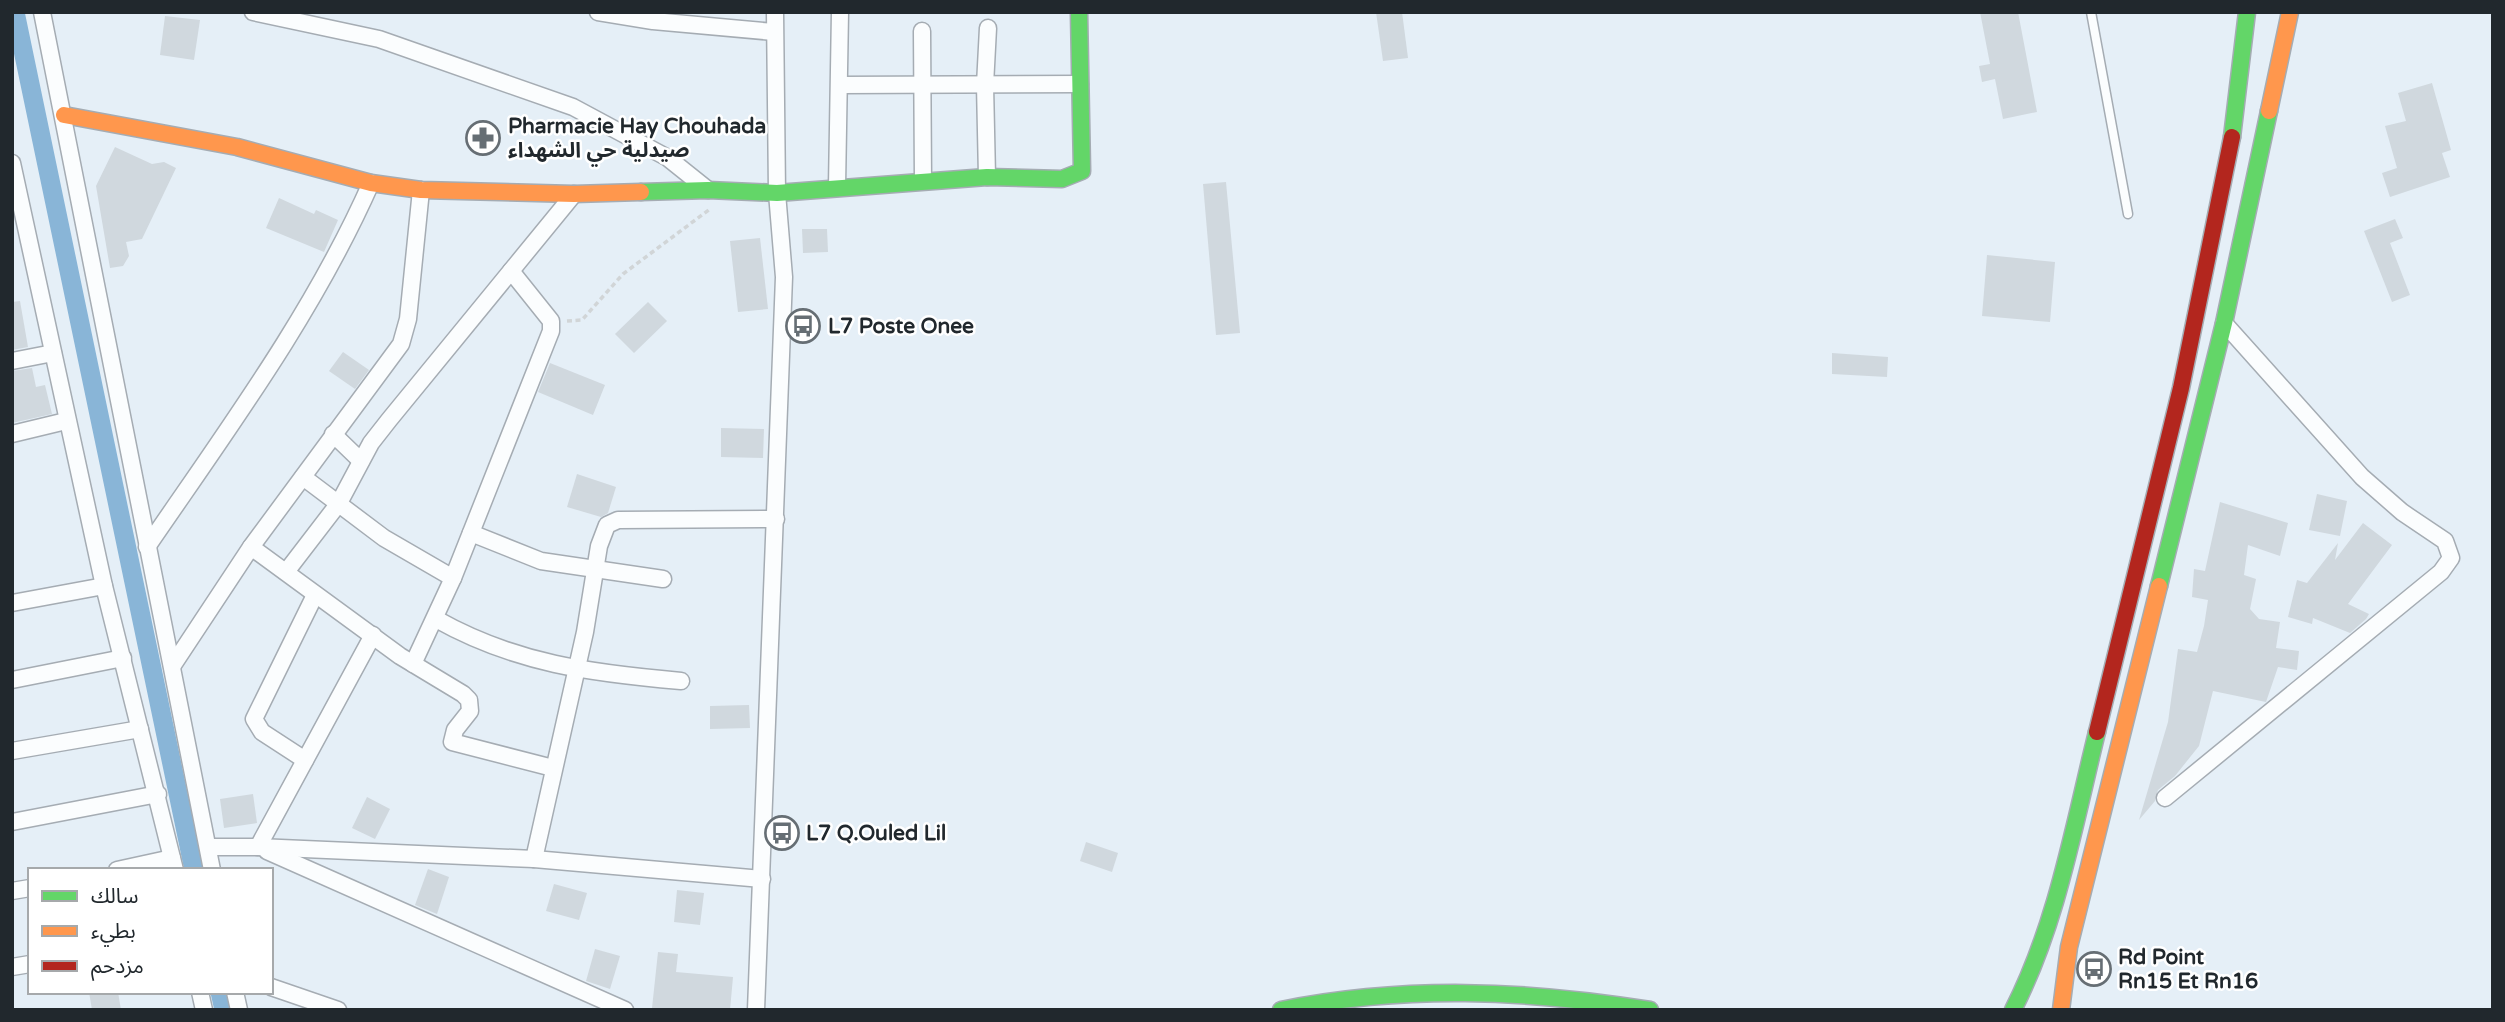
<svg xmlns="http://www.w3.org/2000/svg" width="2505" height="1022" font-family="'Varela Round','Noto Sans Arabic',sans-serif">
	<rect width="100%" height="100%" fill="#e5eff7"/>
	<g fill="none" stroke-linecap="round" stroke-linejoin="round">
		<!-- canal -->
		<g stroke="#89b5d7" stroke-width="19">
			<path d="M15,12l179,858"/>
			<path d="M220,992l4,18"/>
		</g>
	</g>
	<!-- building -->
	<g fill="#d0d8de">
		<path d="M1376,12h26l6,46 -25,3z"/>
		<path d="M1980,12h38l19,100 -34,7 -8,-40 -13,3 -3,-16 11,-2z"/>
		<path d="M165,16l35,4 -6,40 -34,-5z"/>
		<path d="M2432,83l19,67 -9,3 8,24 -60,20 -8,-24 15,-5 -12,-42 21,-5 -8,-28z"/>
		<path d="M115,147l37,17 12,-2 12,6 -34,71 -16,3 3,14 -6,10 -13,2 -14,-82z"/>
		<path d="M1226,182l14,151 -24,2 -13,-151z"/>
		<path d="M279,198l35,16 2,-4 22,10 -14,32 -58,-24z"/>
		<path d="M2395,219l8,19 -13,5 20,52 -18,7 -28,-71z"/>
		<path d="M802,229h25l1,23 -25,1z"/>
		<path d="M760,238l8,71 -30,3 -8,-71z"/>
		<path d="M1987,255l68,7 -5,60 -68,-6z"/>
		<path d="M20,301l8,46 -16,3v-48z"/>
		<path d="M648,302l19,19 -33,32 -19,-19z"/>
		<path d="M343,352l26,18 -14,19 -26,-18z"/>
		<path d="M1832,353l56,4 -1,20 -55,-3z"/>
		<path d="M550,363l55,22 -12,30 -55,-23z"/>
		<path d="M32,368l4,19 9,-2 7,29 -40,9v-52z"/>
		<path d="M721,428l43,1 -1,29 -42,-1z"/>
		<path d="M577,474l39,13 -8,26 -7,4 -34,-10z"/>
		<path d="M2317,494l30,7 -7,35 -31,-6z"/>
		<path d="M2220,502l68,21 -8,33 -32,-11 -4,30 12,4 -6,30 9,10 21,3 -4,26 23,3 -2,19 -19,-3 -12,35 -53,-11 -14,55 -24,30 -17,14 -3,11 -16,19 29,-98 10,-73 19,3 7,-26 4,-26 -16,-3 2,-28 11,2z"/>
		<path d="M2363,523l29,22 -44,59 21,10 -3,5 -16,14 -37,-15 -1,6 -24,-7 9,-37 10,3 31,-40 -3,17z"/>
		<path d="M749,705l1,23 -40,1v-23z"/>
		<path d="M253,794l4,29 -33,5 -4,-29z"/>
		<path d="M367,797l23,12 -15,30 -23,-11z"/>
		<path d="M1086,842l32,11 -6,19 -32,-11z"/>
		<path d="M428,869l21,8 -12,37 -22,-9z"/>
		<path d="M554,884l33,9 -8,27 -33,-9z"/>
		<path d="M677,890l27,3 -4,32 -26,-3z"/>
		<path d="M595,949l25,7 -10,33 -24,-8z"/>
		<path d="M658,952l20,2 -2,18 57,5 -3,33 -78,-2z"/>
		<path d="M89,992h29l3,18h-29z"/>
	</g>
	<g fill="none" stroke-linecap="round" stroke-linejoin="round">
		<!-- lane casing -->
		<g stroke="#a5acb3" stroke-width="11">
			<path id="lane" d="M2091,12l37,202"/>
		</g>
		<!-- street casing -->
		<g stroke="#a5acb3" stroke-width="19">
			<g id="street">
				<path d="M42,12l170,858"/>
				<path d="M253,12l126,27 194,68 95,51 40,32"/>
				<path d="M598,12l55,9 121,11"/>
				<path d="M922,31l1,150"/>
				<path d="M841,85l239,-1"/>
				<path d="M12,163l92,423 71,284"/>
				<path d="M987,177l-2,-92 3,-57"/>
				<path d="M837,186l3,-174"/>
				<path d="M12,361l41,-8"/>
				<path d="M12,434l54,-13"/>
				<path d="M333,434l28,27"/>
				<path d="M303,477l81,61 69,40"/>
				<path d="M471,533l70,28 122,18"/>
				<path d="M147,547c80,-117 166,-233 224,-364"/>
				<path d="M251,547l149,109 63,38 6,6 1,11 -15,19 -3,12 101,26"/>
				<path d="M286,572l53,-69 32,-60 18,-23 185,-226"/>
				<path d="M12,603l92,-17"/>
				<path d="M436,619c80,45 155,54 245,62"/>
				<path d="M413,664l40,-86 98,-247v-10l-40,-50"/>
				<path d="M173,665l78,-118 150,-203 7,-25 13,-129"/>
				<path d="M12,680l111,-22"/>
				<path d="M12,751l128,-22"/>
				<path d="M305,760l-43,-28 -8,-13 61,-124"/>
				<path d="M2165,798l276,-226 10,-14 -6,-17 -43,-29 -40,-35 -138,-154"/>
				<path d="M12,822l146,-28"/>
				<path d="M208,847h50l115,-212"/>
				<path d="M258,847l276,12 228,20"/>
				<path d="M267,851l358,159"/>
				<path d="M534,859l51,-227 14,-86 8,-21 11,-5 158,-1"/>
				<path d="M117,870l55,-12"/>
				<path d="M12,891l18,-3"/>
				<path d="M12,967l18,-3"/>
				<path d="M271,987l67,23"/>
				<path d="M200,992l4,18"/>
				<path d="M235,992l4,18"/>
				<path d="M756,1010l28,-733 -7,-84 -2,-181"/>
			</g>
		</g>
		<!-- fast casing -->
		<g stroke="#a5acb3" stroke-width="19">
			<g id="fast">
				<path d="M2232,137l15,-125"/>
				<path d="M641,192l67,-2 69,3 210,-16 75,2 20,-8 -3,-159"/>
				<path d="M2159,586l65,-263 45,-212"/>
				<path d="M1281,1010c124,-25 244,-20 369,0"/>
				<path d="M2013,1010c44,-86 61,-185 84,-278"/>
			</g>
		</g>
		<!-- slow casing -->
		<g stroke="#a5acb3" stroke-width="19">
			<g id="slow">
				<path d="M2269,111l21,-99"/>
				<path d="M64,115l173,32 134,36 50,7 153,4 67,-2"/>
				<path d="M2061,1010l8,-63 90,-361"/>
			</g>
		</g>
		<!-- jam casing -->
		<g stroke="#a5acb3" stroke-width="19">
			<path id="jam" d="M2097,732l84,-344 51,-251"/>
		</g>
		<!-- path -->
		<path stroke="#d1d5d7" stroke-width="3.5" stroke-dasharray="5 3.5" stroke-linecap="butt" d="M567,321l15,-1 41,-46 87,-65"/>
		<!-- lane -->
		<use href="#lane" stroke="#fbfdfe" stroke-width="8"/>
		<!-- street -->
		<use href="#street" stroke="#fbfdfe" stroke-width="16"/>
		<!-- fast -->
		<use href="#fast" stroke="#63d668" stroke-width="16"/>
		<!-- slow -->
		<use href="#slow" stroke="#ff974d" stroke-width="16"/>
		<!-- jam -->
		<use href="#jam" stroke="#b3261e" stroke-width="16"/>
	</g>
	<!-- icons -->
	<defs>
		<g id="pharmacy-ring" transform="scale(1.75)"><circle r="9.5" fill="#fff" stroke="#666e74" stroke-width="1.5"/><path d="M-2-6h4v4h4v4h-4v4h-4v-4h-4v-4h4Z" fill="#666e74"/></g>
		<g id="bus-ring" transform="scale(1.75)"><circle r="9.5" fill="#fff" stroke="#666e74" stroke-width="1.5"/><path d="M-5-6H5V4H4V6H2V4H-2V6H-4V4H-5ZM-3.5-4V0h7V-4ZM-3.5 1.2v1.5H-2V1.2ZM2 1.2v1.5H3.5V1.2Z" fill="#666e74"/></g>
	</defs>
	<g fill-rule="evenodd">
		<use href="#pharmacy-ring" x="483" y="138"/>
		<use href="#bus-ring" x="803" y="326"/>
		<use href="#bus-ring" x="782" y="833"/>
		<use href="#bus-ring" x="2094" y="969"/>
	</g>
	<g text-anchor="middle" stroke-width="5" stroke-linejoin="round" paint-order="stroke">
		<!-- poi labels -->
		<g font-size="21" font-weight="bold" fill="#21282d" stroke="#fff" text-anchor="start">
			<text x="508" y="133">Pharmacie Hay Chouhada<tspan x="508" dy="24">صيدلية حي الشهداء</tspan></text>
			<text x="828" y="333">L7 Poste Onee</text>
			<text x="806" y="840">L7 Q.Ouled Lil</text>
			<text x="2118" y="964">Rd Point<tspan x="2118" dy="24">Rn15 Et Rn16</tspan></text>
		</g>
	</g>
	<!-- border -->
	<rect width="2505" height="1022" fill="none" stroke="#21282d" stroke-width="28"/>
	<!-- legend -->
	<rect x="28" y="868" width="245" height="126" fill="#ffffff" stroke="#a6a9ab" stroke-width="2"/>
	<rect x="42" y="891" width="35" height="10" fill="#63d668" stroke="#a6a9ab" stroke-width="2"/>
	<text x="91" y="903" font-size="21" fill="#21282d">سالك</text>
	<rect x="42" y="926" width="35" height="10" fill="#ff974d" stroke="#a6a9ab" stroke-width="2"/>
	<text x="91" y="938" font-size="21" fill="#21282d">بطيء</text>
	<rect x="42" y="961" width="35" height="10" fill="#b3261e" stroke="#a6a9ab" stroke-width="2"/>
	<text x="91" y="973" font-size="21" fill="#21282d">مزدحم</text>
</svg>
